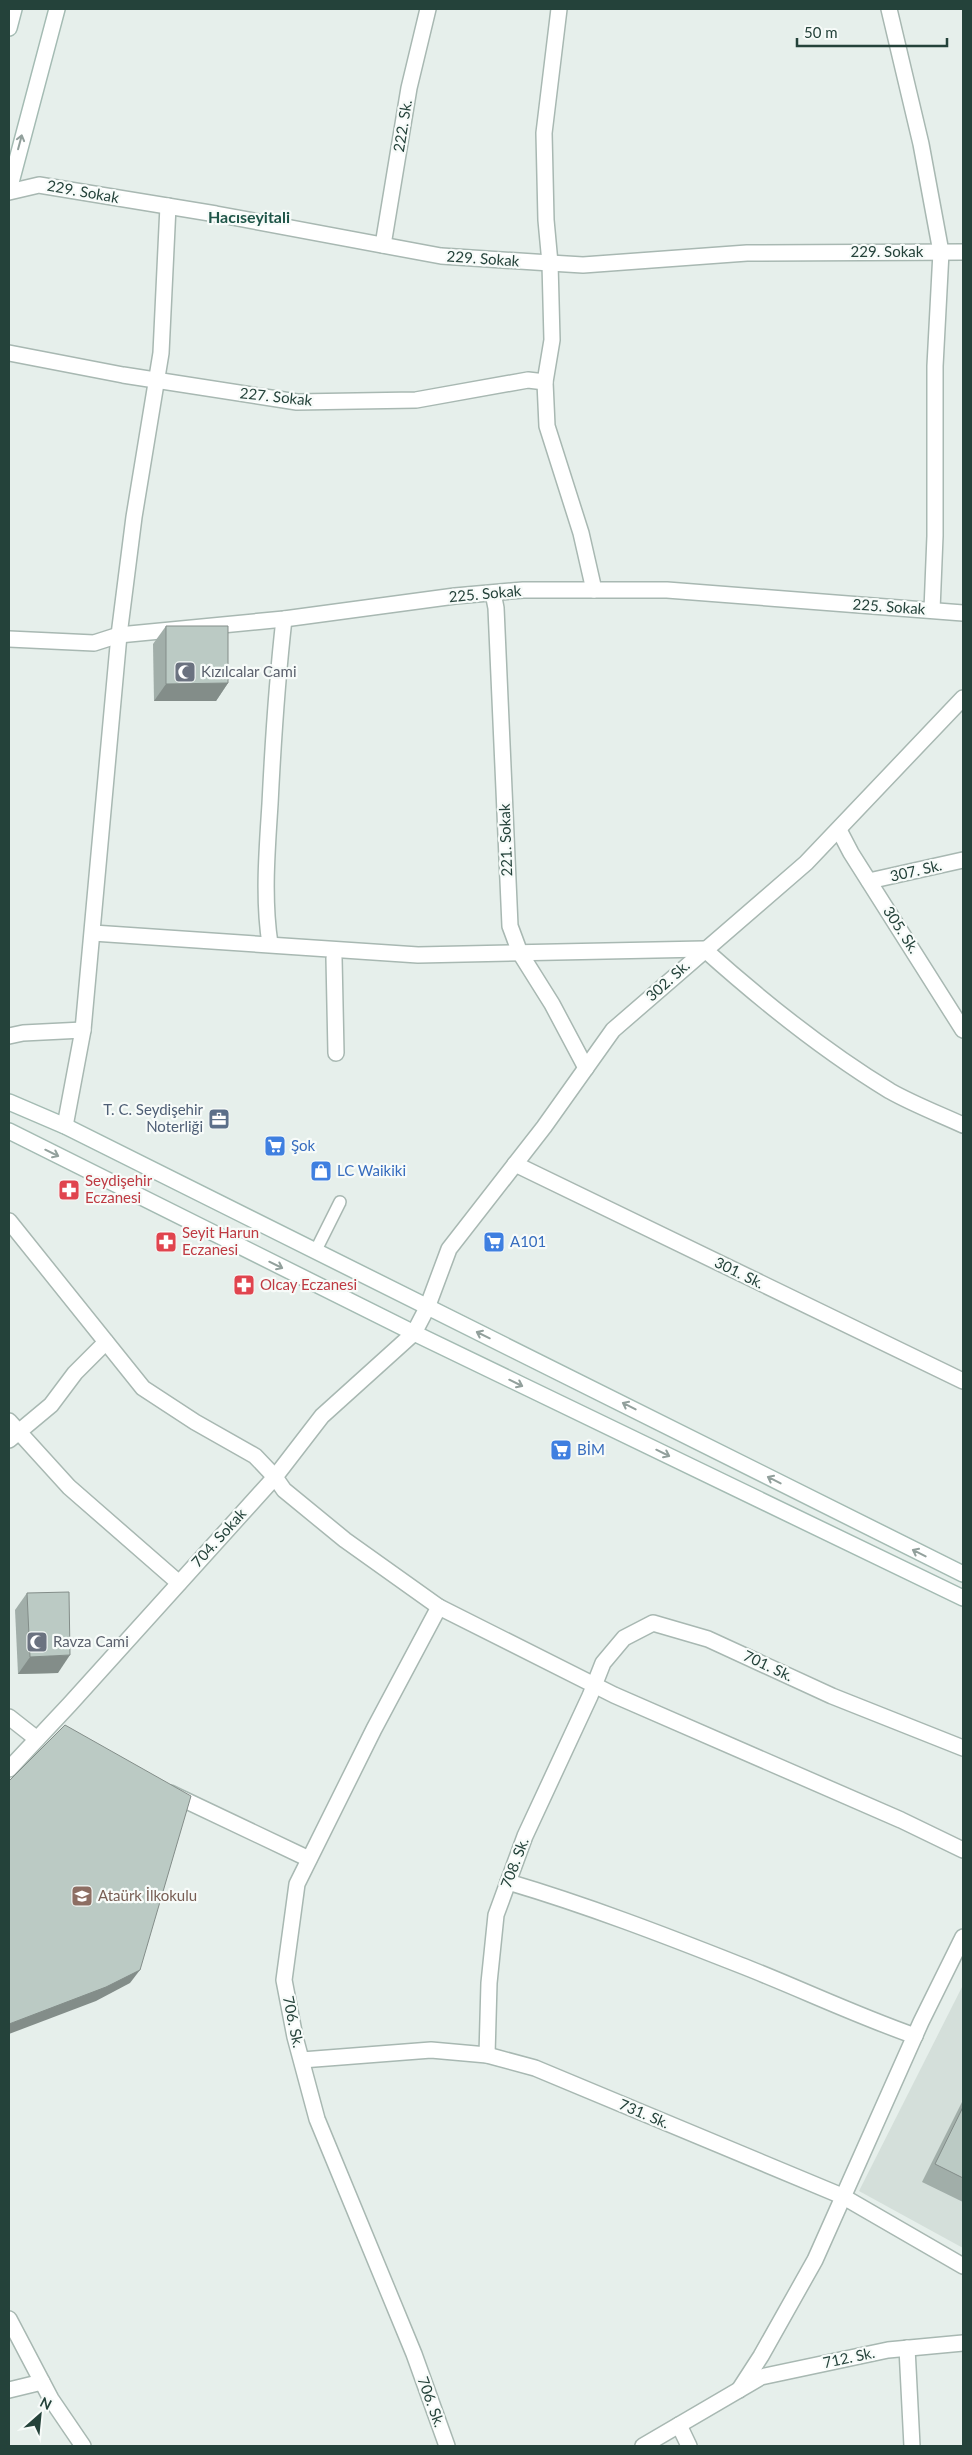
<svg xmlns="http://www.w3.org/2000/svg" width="972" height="2455" font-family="Lato,sans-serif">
	<rect width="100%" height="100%" fill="#e6efeb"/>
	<!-- built -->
	<path fill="#d4dfda" d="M963,1985v263l-104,-57z"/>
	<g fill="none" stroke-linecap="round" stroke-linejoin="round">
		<!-- service casing -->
		<g stroke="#a8b8b2" stroke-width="14">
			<path id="service" d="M315,1252l25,-50"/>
		</g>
		<!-- minor casing -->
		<g stroke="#a8b8b2" stroke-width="18">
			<g id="minor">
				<path d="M559,9l-15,124 2,87 4,43 2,77 -7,42 2,44 34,107 13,57"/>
				<path d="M889,9l32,135 20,108 -6,114v170l-3,74"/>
				<path d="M9,192l30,-7 177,29 225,42 109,7 33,2 164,-12 216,-1"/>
				<path d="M383,245l26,-157 19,-79"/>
				<path d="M9,353l114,22 174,27 119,-2 112,-20 17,2"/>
				<path d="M493,593l3,15 14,318 10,27 32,51 34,64"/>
				<path d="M9,639l85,4 25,-8 165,-16 171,-23 68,-6h144l296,23"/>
				<path d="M839,830l12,23 112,177"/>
				<path d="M869,881l94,-21"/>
				<path d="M93,933l325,22 286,-6c58,52 120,102 186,142 23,13 49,23 73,34"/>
				<path d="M270,944c-7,-46 -3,-93 0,-140 3,-62 7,-123 14,-185"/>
				<path d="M334,958l2,95"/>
				<path d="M9,1036l14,-3 60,-3"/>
				<path d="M65,1126l18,-96 36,-395 15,-118 27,-164 7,-147"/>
				<path d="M515,1164l448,217"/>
				<path d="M9,1221l134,167 52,34 60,34 20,21 9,13 61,50 94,67 175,88 287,125 62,30"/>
				<path d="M9,1421l60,66 110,96"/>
				<path d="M9,1440l42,-35 24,-32 31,-31"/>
				<path d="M439,1607l-65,122 -77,155 -13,96 11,57 22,82 97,235 33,92"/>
				<path d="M9,1717l28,22"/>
				<path d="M9,1769l61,-65 205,-227 47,-61 92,-83 13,-25 22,-59 95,-122 69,-97 193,-167 157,-165"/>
				<path d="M170,1793l139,66"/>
				<path d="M508,1882c78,23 156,53 232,83 59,23 115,50 175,71"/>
				<path d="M487,2055l2,-72 7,-68 29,-79 65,-140 13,-33 21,-25 29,-15 55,16 124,57 131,52"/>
				<path d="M302,2060l129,-10 56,5 48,13 307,128 121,70"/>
				<path d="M9,2319l42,80 32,47"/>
				<path d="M907,2348l5,98"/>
				<path d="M9,2390l33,-8"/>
				<path d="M739,2390l22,-34 54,-96 106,-238 42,-85"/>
				<path d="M679,2425l10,21"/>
				<path d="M643,2446l118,-69 127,-27 75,-7"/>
			</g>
		</g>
		<!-- secondary casing -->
		<g stroke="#a4bbb3" stroke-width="18">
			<g id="secondary">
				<path d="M9,28l5,-19"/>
				<path d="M9,190l48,-181"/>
				<path d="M9,1102l56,24 898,448"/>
				<path d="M9,1131l405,202 549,265"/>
			</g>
		</g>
		<!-- service -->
		<use href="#service" stroke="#fff" stroke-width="11"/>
		<!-- minor -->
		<use href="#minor" stroke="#fff" stroke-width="15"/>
		<!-- secondary -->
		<use href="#secondary" stroke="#fff" stroke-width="15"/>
	</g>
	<!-- wall -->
	<g fill="#a1aea9">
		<path d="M166,626l62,57 -12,18h-62l-1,-57z"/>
		<path d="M27,1593l31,80 -40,1 -3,-64z"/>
		<path d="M963,2100v102l-41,-20z"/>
	</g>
	<!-- shaded-wall -->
	<g fill="#838d89">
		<path d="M228,683l-12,18h-62l12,-17z"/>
		<path d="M70,1655l-12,18 -40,1 12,-17z"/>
		<path d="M140,1970l-10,13 -34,18 -87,33v-10z"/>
	</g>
	<!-- building -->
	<g fill="#bbcac4" stroke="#838d89">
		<path d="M166,626h62v57l-62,1z"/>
		<path d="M69,1592l1,63 -40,2 -3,-64z"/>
		<path d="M65,1725l126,71 -51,174 -34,17 -97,37v-243z"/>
		<path d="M963,2107v71l-28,-14z"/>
	</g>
	<!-- one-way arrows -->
	<defs><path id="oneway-shaft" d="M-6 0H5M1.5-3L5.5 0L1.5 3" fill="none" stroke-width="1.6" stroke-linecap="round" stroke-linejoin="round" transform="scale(1.25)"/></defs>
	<g stroke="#92a09c">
		<use href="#oneway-shaft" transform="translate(20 142) rotate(-75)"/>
		<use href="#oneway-shaft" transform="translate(52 1153) rotate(26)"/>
		<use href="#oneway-shaft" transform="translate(276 1265) rotate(26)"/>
		<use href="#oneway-shaft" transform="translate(483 1335) rotate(-154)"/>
		<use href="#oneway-shaft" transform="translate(516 1383) rotate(26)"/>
		<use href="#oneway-shaft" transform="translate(629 1406) rotate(-153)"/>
		<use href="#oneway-shaft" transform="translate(663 1453) rotate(26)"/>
		<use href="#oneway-shaft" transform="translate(774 1480) rotate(-153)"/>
		<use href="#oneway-shaft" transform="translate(919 1553) rotate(-153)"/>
	</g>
	<!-- icons -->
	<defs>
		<g id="mosque-square" transform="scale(1.125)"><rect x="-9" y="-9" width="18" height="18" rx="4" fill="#6b7280" stroke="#f7fbf9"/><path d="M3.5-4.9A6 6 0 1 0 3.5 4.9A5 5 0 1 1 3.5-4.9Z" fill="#fff"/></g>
		<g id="office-square" transform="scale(1.125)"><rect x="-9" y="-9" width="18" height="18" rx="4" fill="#5c6f8a" stroke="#f7fbf9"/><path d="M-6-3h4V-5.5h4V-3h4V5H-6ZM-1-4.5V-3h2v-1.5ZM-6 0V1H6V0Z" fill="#fff"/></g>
		<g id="supermarket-square" transform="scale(1.125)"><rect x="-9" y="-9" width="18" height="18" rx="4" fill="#3f7fe0" stroke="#f7fbf9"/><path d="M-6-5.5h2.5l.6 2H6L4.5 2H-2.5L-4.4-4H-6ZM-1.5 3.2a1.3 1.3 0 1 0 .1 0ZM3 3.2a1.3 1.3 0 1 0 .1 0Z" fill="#fff"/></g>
		<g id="shop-square" transform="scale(1.125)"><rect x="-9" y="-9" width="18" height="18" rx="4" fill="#3f7fe0" stroke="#f7fbf9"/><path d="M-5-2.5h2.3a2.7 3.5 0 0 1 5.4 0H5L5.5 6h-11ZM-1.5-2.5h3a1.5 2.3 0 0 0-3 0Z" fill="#fff"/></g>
		<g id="pharmacy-square" transform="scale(1.125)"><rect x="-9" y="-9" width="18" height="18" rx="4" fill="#e0444e" stroke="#f7fbf9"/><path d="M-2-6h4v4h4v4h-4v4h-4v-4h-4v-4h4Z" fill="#fff"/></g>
		<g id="school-square" transform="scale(1.125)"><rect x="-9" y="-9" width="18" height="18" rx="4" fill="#8d6e63" stroke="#f7fbf9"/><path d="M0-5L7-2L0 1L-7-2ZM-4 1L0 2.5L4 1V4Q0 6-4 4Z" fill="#fff"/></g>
	</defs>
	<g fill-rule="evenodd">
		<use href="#mosque-square" x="185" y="672"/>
		<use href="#office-square" x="219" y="1119"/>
		<use href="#supermarket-square" x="275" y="1146"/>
		<use href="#shop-square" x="321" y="1171"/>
		<use href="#pharmacy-square" x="69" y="1190"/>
		<use href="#pharmacy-square" x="166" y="1242"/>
		<use href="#supermarket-square" x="494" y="1242"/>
		<use href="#pharmacy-square" x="244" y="1285"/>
		<use href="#supermarket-square" x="561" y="1450"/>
		<use href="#mosque-square" x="37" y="1642"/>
		<use href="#school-square" x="82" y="1896"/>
	</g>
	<g text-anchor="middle" stroke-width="4.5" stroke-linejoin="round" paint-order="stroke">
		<!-- street labels -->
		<g font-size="15" fill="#24423a" stroke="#f7fbf9">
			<text transform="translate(403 126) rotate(-81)" y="5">222. Sk.</text>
			<text transform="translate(83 192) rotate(10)" y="5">229. Sokak</text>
			<text x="887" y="257">229. Sokak</text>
			<text transform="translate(483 259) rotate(4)" y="5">229. Sokak</text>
			<text transform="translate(276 397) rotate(6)" y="5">227. Sokak</text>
			<text transform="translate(485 594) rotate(-5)" y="5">225. Sokak</text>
			<text transform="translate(889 607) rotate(4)" y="5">225. Sokak</text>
			<text transform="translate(506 840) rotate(-92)" y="5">221. Sokak</text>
			<text transform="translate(916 871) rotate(-13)" y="5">307. Sk.</text>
			<text transform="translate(901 930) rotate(57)" y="5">305. Sk.</text>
			<text transform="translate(668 981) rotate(-42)" y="5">302. Sk.</text>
			<text transform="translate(739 1273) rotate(26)" y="5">301. Sk.</text>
			<text transform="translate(219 1538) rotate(-48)" y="5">704. Sokak</text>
			<text transform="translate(768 1666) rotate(25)" y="5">701. Sk.</text>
			<text transform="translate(515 1863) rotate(-69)" y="5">708. Sk.</text>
			<text transform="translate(293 2022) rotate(78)" y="5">706. Sk.</text>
			<text transform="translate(644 2114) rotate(23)" y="5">731. Sk.</text>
			<text transform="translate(849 2358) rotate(-12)" y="5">712. Sk.</text>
			<text transform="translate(431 2402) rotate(70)" y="5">706. Sk.</text>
		</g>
		<!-- worship labels -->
		<g font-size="15" fill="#5b616d" stroke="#f7fbf9" text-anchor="start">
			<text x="201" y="677">Kızılcalar Cami</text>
			<text x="53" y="1647">Ravza Cami</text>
		</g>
		<!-- service labels -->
		<g font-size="15" fill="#4e5e75" stroke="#f7fbf9" text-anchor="end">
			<text x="203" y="1115">T. C. Seydişehir<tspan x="203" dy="17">Noterliği</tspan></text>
		</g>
		<!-- shop labels -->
		<g font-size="15" fill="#366cbe" stroke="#f7fbf9" text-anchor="start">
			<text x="291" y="1151">Şok</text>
			<text x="337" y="1176">LC Waikiki</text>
			<text x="510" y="1247">A101</text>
			<text x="577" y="1455">BİM</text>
		</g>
		<!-- health labels -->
		<g font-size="15" fill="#be3a42" stroke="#f7fbf9" text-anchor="start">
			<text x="85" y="1186">Seydişehir<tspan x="85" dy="17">Eczanesi</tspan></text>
			<text x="182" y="1238">Seyit Harun<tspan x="182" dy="17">Eczanesi</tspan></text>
			<text x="260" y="1290">Olcay Eczanesi</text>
		</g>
		<!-- education labels -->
		<g font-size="15" fill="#785e54" stroke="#f7fbf9" text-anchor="start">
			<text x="98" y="1901">Ataürk İlkokulu</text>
		</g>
		<!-- neighbourhood labels -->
		<g font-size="16" font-weight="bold" fill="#1f5548" stroke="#f7fbf9">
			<text x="249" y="223">Hacıseyitali</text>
		</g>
	</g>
	<!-- border -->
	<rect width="972" height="2455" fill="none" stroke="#24423a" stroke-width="20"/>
	<!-- north arrow -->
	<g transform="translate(40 2415) rotate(27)" stroke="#f7fbf9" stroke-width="4" paint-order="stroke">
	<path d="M0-4L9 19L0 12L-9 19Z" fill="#24423a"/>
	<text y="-8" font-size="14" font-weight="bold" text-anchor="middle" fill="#24423a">N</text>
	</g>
	<!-- scale -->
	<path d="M797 38v8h150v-8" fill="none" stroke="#24423a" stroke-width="2.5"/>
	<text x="804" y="38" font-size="15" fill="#24423a" stroke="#f7fbf9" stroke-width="4" paint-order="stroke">50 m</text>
</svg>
